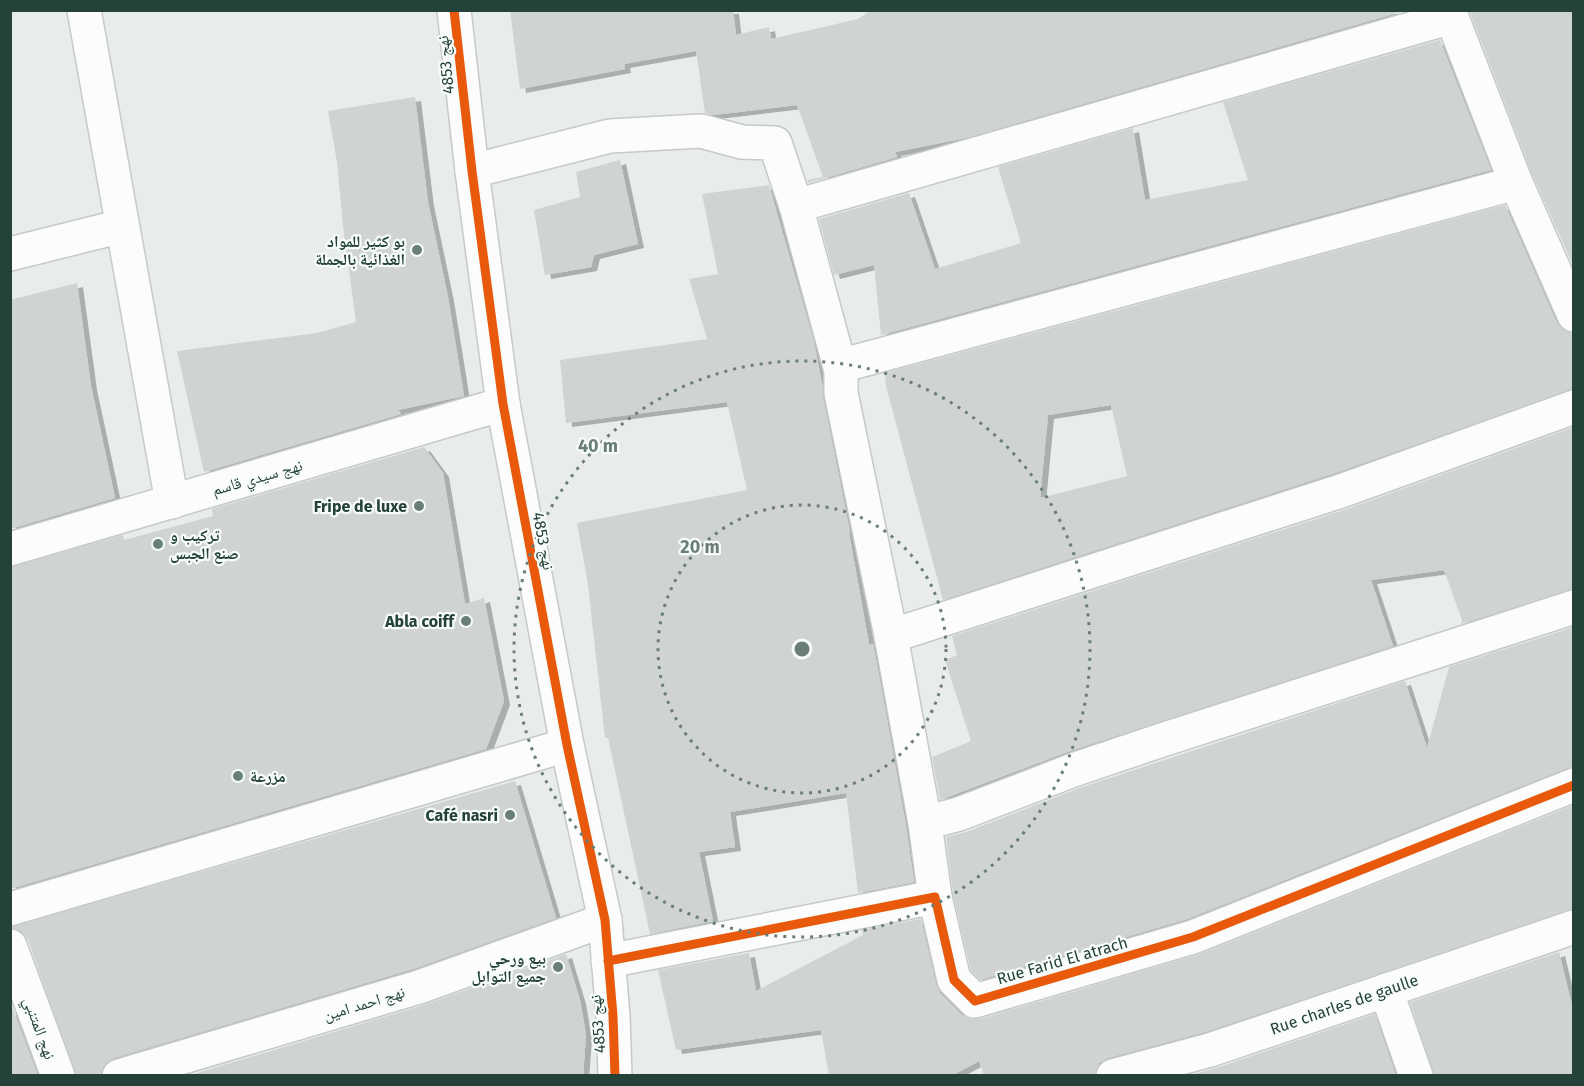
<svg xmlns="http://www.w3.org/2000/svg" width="1584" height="1086" font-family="'Fira Sans','Noto Naskh Arabic',sans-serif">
	<defs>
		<filter id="shadow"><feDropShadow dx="6" dy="4" stdDeviation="0" flood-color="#0004"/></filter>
	</defs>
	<rect width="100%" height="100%" fill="#e8edeb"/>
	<!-- building -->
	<g fill="#cfd4d2" fill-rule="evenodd" filter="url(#shadow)">
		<path d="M510,10h223l3,25 33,-8 2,12 87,-20 13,-9h536l-441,128 -71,14 2,5 -89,26 -1,-3 16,-3 -26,-72 -84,10 -8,-2 -9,-62 -72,13 1,5 -105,20z"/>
		<path d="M1469,10h105v257l-41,-91z"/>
		<path d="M1440,40l51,130 -610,165 -7,-70 -40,10 -15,-56 90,-26 26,76 86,-26 -23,-76 135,-39 12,72 103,-20 -25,-78z"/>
		<path d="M415,97l13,105 20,95 16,99 -66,14 3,4 -197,58 -27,-121 140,-18 39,-11 -13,-96 -6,-64 -9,-51z"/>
		<path d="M620,160l18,84 -44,11 -3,12 -46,8 -11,-65 46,-13 -4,-25z"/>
		<path d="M769,185l45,157 8,42 1,13 27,135 -1,1 20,111h4l8,42 25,140 8,56 -56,11 -12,-100 -116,19 5,35 -36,5 14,69 -63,13 -42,-196h-3l-17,-153 -11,-62 170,-33 -20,-88 -161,21 -6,-63 147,-21 -18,-60 29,-5 -16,-80z"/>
		<path d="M1505,205l52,118 6,7 11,3v56l-239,84 -392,127 -57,-214 -1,-13zM1111,405l16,71 -87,22 8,-83z"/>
		<path d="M77,283l14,103 24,112 -105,31v-229z"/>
		<path d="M1574,427v162l-113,35 1,-4 -18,-50 -73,10 22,66 -323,105 -130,49 -8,-43 39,-16 -26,-81 12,-5 -5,-19 395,-127z"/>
		<path d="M424,447l19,26 22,131 19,-6 20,103 -18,48 -476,140v-322l113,-32 1,5 89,-24 -1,-7z"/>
		<path d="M1574,627v140l-7,1 -380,151 -207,61 -9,-9 -18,-77 -7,-57 20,-5 116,-45 323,-106 22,67 22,-81z"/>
		<path d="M515,781l41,137 -143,51 -299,89 -9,6 -4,12h-25l-48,-136 -7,-9 -11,-4z"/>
		<path d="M1574,805v104l-369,123 -97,26 -9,5 -4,13h-111l-5,-15 -28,15h-122l-8,-46 -145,20 -18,-80 91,-17 7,38 107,-56 -1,-5 59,-11 15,65 4,9 22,22 9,4h9l220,-65z"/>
		<path d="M1559,952l15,62v62h-140l-24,-74z"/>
		<path d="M566,954l14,46 6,35 -3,41h-396l237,-71z"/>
		<path d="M10,1001l28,75h-28z"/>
		<path d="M1375,1014l21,62h-209l29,-8z"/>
	</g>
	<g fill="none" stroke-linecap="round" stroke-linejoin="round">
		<!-- minor casing -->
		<g stroke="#c5cac8" stroke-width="36">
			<g id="minor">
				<path d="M84,10l88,492"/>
				<path d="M454,10l18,161 31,233 64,341 38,175 8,96 2,60"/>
				<path d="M1449,10l67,173 58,132"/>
				<path d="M472,171l138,-35 91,-5 41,11 33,1 21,63 656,-189"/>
				<path d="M796,206l45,165v22l50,243 34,187"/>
				<path d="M10,254l112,-28"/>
				<path d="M841,371l10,-8 15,-4 650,-176"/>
				<path d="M10,549l493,-145"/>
				<path d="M891,636l450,-145 233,-84"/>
				<path d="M935,897l-10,-74 34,-9 117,-45 86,-29 412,-133"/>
				<path d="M10,909l557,-164"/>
				<path d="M10,946l48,130"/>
				<path d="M608,961l327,-64 19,83 21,21 218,-64 381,-152"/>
				<path d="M1386,990l30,86"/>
				<path d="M119,1076l300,-89 186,-67"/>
				<path d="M1113,1076l97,-26 364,-123"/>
			</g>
		</g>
		<!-- minor -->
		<use href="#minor" stroke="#fcfcfc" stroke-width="33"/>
		<!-- cycleway casing -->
		<g stroke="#f7fbf9" stroke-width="13">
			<g id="cycleway">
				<path d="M454,10l18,161 31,233 64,341 38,175 8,96 2,60"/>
				<path d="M608,961l327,-64 19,83 21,21 218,-64 381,-152"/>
			</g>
		</g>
		<!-- cycleway -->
		<use href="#cycleway" stroke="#e8590c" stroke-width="9"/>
	</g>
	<!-- distance rings -->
	<g fill="none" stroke="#697e78" stroke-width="3" stroke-dasharray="3 6">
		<circle cx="802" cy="649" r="144"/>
		<circle cx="802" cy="649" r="288"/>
	</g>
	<!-- markers -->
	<g fill="#697e78" stroke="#f7fbf9" stroke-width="2">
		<circle cx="417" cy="250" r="6"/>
		<circle cx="419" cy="506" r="6"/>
		<circle cx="158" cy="544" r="6"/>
		<circle cx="466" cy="621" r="6"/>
		<circle cx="238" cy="776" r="6"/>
		<circle cx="510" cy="815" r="6"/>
		<circle cx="558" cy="967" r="6"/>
	</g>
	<g text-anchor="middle" stroke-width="4.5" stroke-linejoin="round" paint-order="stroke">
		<!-- street labels -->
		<g font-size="16" fill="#24423a" stroke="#f7fbf9">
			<text transform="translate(445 65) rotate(-96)" y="6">نهج 4853</text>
			<text transform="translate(257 477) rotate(-16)" y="6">نهج سيدي قاسم</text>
			<text transform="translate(544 541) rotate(79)" y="6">نهج 4853</text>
			<text transform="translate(1062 960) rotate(-16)" y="6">Rue Farid El atrach</text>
			<text transform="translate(364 1003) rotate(-17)" y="6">نهج احمد امين</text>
			<text transform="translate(1344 1004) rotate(-19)" y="6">Rue charles de gaulle</text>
			<text transform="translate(597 1024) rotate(-95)" y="6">نهج 4853</text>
			<text transform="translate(40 1028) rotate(70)" y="6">نهج المتنبي</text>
		</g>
		<!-- poi labels -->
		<g font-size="16" font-weight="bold" fill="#24423a" stroke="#f7fbf9" text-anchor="end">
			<text x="405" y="247">بو كثير للمواد<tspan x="405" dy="18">الغذائية بالجملة</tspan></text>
			<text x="407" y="512">Fripe de luxe</text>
			<text x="170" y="541" text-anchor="start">تركيب و<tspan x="170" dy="18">صنع الجبس</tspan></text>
			<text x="454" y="627">Abla coiff</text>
			<text x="250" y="782" text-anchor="start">مزرعة</text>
			<text x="498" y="821">Café nasri</text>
			<text x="546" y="964">بيع ورحي<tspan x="546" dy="18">جميع التوابل</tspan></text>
		</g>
	</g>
	<circle cx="802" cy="649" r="9" fill="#697e78" stroke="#f7fbf9" stroke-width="3"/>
	<g font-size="18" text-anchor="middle" font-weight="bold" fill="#697e78" stroke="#f7fbf9" stroke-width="4.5" stroke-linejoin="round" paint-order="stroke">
		<text x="598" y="452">40 m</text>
		<text x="700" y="553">20 m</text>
	</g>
	<!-- border -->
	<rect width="1584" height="1086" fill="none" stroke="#24423a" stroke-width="24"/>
</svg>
